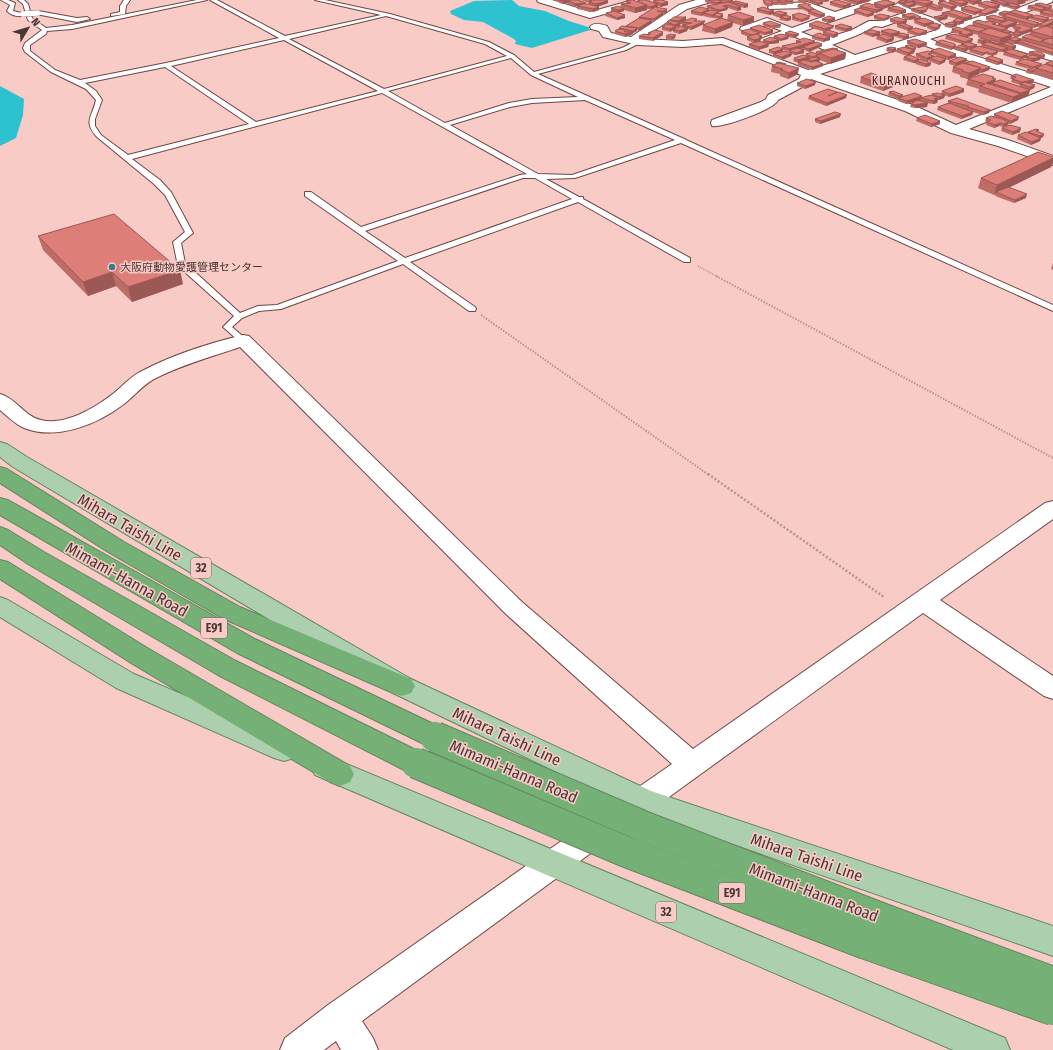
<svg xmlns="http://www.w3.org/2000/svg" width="1053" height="1050" font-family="'Fira Sans Condensed','Noto Sans JP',sans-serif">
	<rect width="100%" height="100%" fill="#f9cbc6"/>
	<!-- water -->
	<g fill="#2dc2d0">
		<path d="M512,0l7,6 26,5 24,10 22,7h-2l1,2 -58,18 -17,-4 1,-3 -2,-2 -31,-17 -19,-2 -13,-6 -1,-3 24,-10z"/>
		<path d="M0,86l24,13 -1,16 -7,23 -16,8z"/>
	</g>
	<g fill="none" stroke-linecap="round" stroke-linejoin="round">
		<!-- service casing -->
		<g stroke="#6e4744" stroke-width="2">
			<g id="service">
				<path d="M1,0h7l7,3 -2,8 13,3c-6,4 -14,2 -19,-3l3,-6z"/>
				<path d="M18,0h6l4,4 4,14 14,10 26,-3 125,-25h10l-135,29 -25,2 -1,3 -16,11v6l25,19 25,10 86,-17 113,-25 -69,-38h7l68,36 96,-21 -66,-15h10l65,14 99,28 25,13 20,17 88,-24 14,-7h4v2l-14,7 -88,24 144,64 3,1 1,1 367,165v6l-372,-168 -106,35 -29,1 33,18h4v2l107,59v4h-6l-106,-60 -168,60 65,45 1,2 -1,2h-6l-66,-47 -122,45 -22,2 -17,7 -10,9 15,13 -4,3 -3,-1 -17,-15 11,-11 -56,-50 -5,-24 12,-10 -20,-37 -11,-11 -57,-47c-14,-16 -5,-19 -1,-37l-10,-11 -35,-17 -26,-20 -2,-4 2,-5 17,-13 -14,-10 -5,-16zM386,16l99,28 22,12 -123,33 -95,-50zM284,40l94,51 -122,31 -85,-56zM511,58l20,17 47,22 -46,2 -23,4 -64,20 -57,-32zM165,67l84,57 -121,31 -27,-20 -6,-9v-7l7,-19 -6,-9 -11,-8zM382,93l145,81 -7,1 -159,52 -50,-35h-6v4l93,65 -121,44 -19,1 -18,7 -55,-50 -4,-20 12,-10 -22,-41 -11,-12 -28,-21zM585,100l90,40 -103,35 -34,-1 -88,-49 60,-18 22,-4zM523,178h12l37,21 -167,59 -40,-27z"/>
				<path d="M124,0h6l-4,6 -1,8 -14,2v-2l9,-2v-6z"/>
				<path d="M38,11l39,7 10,-1 3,2 -13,3 -41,-8v-2z"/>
			</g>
		</g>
		<!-- minor casing -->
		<g stroke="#6e4744" stroke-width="2">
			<g id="minor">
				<path d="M537,0h15l38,12 43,-12h16l-1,2 -58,16 -52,-16z"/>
				<path d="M696,0h16l-1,2 -24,7 -46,30 42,2 40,-3 85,32 37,-11 -54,-24 -22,8h-8l-1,-2 1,-2 21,-8 -15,-6 -22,7 -5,-3 1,-2 26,-9 25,10 33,-12 -19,-8 -37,1 -1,-2 5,-3 34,-2 28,10 37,-12h16l-1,2 -86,30 22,9 4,-3 25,-8 17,-9h12l22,-8 -10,-7 5,-3 18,9 17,6 14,9 53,-17 -25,-8 -1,-2h15l27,9 23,-9h14l-1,2 -31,12 -11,-1 -9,3 45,13 1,2 -1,2 -23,8h-8l-1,-2 1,-2 16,-6 -41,-11 -60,19 26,11 97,30v14l-84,35 39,11 45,16v9l-55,-19 -47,-13 -46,-22 -94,-32 -3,5 -30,16c-3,9 -55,28 -66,26l-1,-3 1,-3 49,-18 5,-3 2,-4 31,-16 2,-4 -79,-31 -39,3 -45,-2 -35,-8 -4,-6 -8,-2 -1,-2c3,-5 11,-3 17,-1l4,7 20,4 48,-32zM911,17l14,5 12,8 -82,25 -23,-10 28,-11 15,-8 7,1zM921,42l5,4 22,8 103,33 -95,38 -43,-20 -93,-31z"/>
				<path d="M944,0h17l-6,3 11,4 1,2 -5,3 -22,-7 -1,-2z"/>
				<path d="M1014,43l39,11v7l-43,-13 -2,-2z"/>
				<path d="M243,335l6,1 273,266 171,147 352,-246 8,-2v18l-113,81 113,76v23l-9,-3 -121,-83 -283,205 -10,3 -10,-3 -4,-9 4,-9 52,-36 -166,-150 -266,-267c-29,10 -59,18 -86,32 -11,6 -20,17 -30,25 -26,20 -67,37 -100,24 -9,-4 -17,-12 -24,-18v-16c16,4 25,23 41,26 24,6 54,-12 73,-27 9,-7 17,-17 28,-22 30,-16 68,-28 101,-36z"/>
				<path d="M600,817l10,4 4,9 -4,9 -248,182 11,17 5,12h-37l-5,-9 -12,9h-44l5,-12 43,-33 262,-184z"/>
			</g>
		</g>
		<!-- primary casing -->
		<g stroke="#66855f" stroke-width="2">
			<g id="primary">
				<path d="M0,442l7,2 20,13 384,222 240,112 402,135v30l-420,-147 -240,-116 -380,-226 -13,-10z"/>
				<path d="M0,597l8,3 126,74 160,68 4,8 -4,8 -10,3 -10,-3 -158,-70 -116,-71z"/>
				<path d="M325,755l680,283 5,12h-57l-638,-275 -4,-8 4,-8z"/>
			</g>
		</g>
		<!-- motorway casing -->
		<g stroke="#66855f" stroke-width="2">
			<g id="motorway">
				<path d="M0,467l7,2 117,73 116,65 171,72 4,7 -4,7 -9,3 -9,-3 -169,-74 -116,-67 -108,-69z"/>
				<path d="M0,498l8,2 247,139 189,90 4,8 -4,8 -9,3 -9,-3 -189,-92 -237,-138z"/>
				<path d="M0,527l8,3 36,22 192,109 190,94 4,8 -4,8 -10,3 -10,-3 -188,-96 -190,-111 -28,-19z"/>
				<path d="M0,560l8,2 141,87 201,117 4,8 -4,8 -10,4 -10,-4 -199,-119 -131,-84z"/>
			</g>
		</g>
		<!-- path-far2 -->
		<path stroke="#b89490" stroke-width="1.5" stroke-dasharray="1 1" stroke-linecap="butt" d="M698,266l20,11"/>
		<!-- path-far1 -->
		<g stroke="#b89490" stroke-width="2" stroke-dasharray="1.5 1.5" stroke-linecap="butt">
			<path d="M716,276l337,182"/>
			<path d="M481,315l228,160"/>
		</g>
		<!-- path -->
		<path stroke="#b89490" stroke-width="2.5" stroke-dasharray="2 2" stroke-linecap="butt" d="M708,474l176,123"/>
		<!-- service -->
		<use href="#service" fill="#fff" fill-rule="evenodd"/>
		<!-- minor -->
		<use href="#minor" fill="#fff" fill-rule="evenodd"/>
		<!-- primary -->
		<use href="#primary" fill="#acd0ad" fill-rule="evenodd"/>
		<!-- motorway -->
		<use href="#motorway" fill="#75b076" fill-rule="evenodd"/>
		<!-- service-bridge casing -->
		<g stroke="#6e4744" stroke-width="6" stroke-linecap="butt">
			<path id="service-bridge" d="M23,14l15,-1"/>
		</g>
		<!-- motorway-bridge casing -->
		<g stroke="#66855f" stroke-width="32" stroke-linecap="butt">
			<g id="motorway-bridge">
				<path d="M435,737l210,90 236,91 172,64"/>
				<path d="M416,763l208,88 242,93 187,66"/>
			</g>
		</g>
		<!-- service-bridge -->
		<use href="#service-bridge" stroke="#fff" stroke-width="5.5"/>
		<!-- motorway-bridge -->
		<use href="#motorway-bridge" stroke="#75b076" stroke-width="30"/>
	</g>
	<!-- wall -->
	<g fill="#be6c67" fill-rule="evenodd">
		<path d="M554,0h24l8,3v1h3v-1l-8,-3h25l2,1v2l-11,4 2,3 -6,2 -16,-3 1,-3h-3l-7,-2v-1l-5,1 -4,-1v-1z"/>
		<path d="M705,0h28l-1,2 4,-1 12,6 -4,1 -3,-1v3l-4,1 -9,-3 -1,2 -8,2v1l4,1v3l-2,1 6,2 1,-5 26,7 -11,4 -10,-3 -1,4 -17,7 -13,-3 1,-6 16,-6 -6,-1v-1l-1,1 -9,-2v-1l-2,1 -10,-2v-3l18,-2v1h2l-4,-2v-2l7,-1 -9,-3z"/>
		<path d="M763,0l7,1 1,-1h6v1v-1h15l1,1v3h-6v1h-7l-1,-1v1h-6l-1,1h-6l-3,-3z"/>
		<path d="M798,0h31v1l-4,1h-2v2l-6,1 -11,-4v2h-7z"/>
		<path d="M842,0h28v1l-14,4z"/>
		<path d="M898,0h33l-2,1 4,1 -1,2 11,4 -1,3h-6l-9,-3 1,-2 -2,6 -7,2 -8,-3 1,-2 13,-2 -9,-2 -1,1 -7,2 -6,-2v-1l-4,-1v-2l2,-1z"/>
		<path d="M949,0h33l-1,2 -8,3 -5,-2 -1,2 -7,2 -3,-1 -1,2 -5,2 -13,-5v-2h10z"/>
		<path d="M991,0h40l-4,1h-2v2l-8,2 3,1 -1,2 -4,2 -9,-3 1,-1 -3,1 -4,-2 -1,3 -3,1 1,3 -13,4 -6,-1 1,-2 -5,2 -13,-4v-3l20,3 5,-2 -8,-3 1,-3 12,-1z"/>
		<path d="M626,1h11l16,2v-2l15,1v3l-8,2 -2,-1v1h-1l10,5 -4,2v1l-9,6h-2v2l-13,8 -2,-1v1l-4,2v1l-8,3 -10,-3v-3l4,-2v-1l7,-2 13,-8v-1l14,-9 -4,1h-2v1l-12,3 -11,-3v1l-6,2 7,5 -8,2 -12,-4 1,-3 7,-2h-2v-3l9,-1 1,-3 5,-1z"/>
		<path d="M830,2l20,5 -7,2 -13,-4z"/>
		<path d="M874,3l20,2 -11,4v1l-7,3h-2v2l-7,2 -13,-4v-3l5,-2 1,-2 14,-1z"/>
		<path d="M1035,4l17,5 1,-1v10l-13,-3v-3l-13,-3 1,-3 7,-1z"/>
		<path d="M798,5l13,2 14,9 -5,2 -12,-4v-2l-11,-5z"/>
		<path d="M888,8l18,5 -6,1 -13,-3z"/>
		<path d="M757,9l17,2v1l17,5v3l-5,1 -6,-1v-2l-8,-3 1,-1 -4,1 -12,-3z"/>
		<path d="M954,10l18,9 -8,1v3l-6,2h-1v1l-6,2 -6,-1v-3l7,-2 1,-1 4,-2 -10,-3v3l-9,2 -4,-2v-2l7,-2 1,-2z"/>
		<path d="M1009,12l40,6v3l4,-1v36l-36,-12 1,-1 -4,1 -5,-2 7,4v2l-4,2 15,7 3,-1 -2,-1 1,-3 16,3 -1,3 -4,1v1l-6,1 8,5 3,-1 1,-2 7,-2v19l-19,-6v-2l-4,2 -4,-1 1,-3 2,-1 -14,-4 1,-3 10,-3v-2l-6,3 -17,-5 1,-3h-6l-1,2 -5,2 -7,-2 -3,2 -13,-4 1,-2h-3v1l-4,1 -8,-3v-1l-4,2 -16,-5 1,-3 19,3 1,2 5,-1v-2h1l-17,-5 1,-3 13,-1v-1l-8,-2 1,-3h12v-1l23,1 -15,-4 1,-3 23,1v2l1,1 1,-2 1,-1 -13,-3v-3l16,1 1,-1 -5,-2 1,-2zM1031,18l-1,1 13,4 -4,1v-1l-13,-3zM1017,23l17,5 4,-2v1l2,1 -8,3 -19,-5v3l3,1h-1l-1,2 -2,1v2l-1,-1 1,-2 -5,-2 1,-2h-1l9,-3zM1030,32l-1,3 -7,2 -1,2 -10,-1 1,-2 5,1zM973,34l5,1v2l4,2 -4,1 -1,3 5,1 -1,2h-4v-1l-6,-2 1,-1 -6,-5 7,-2z"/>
		<path d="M912,13l9,6 12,5 8,1 -2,4 -5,2 -7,-3v-2l-3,1 -10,-4 1,-3 -1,-1 -6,1 -6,-2v-3z"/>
		<path d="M792,15l17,4 -8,3 -9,-2z"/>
		<path d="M874,16h16l-1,3 -6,2 -9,-2z"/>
		<path d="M686,17v3l11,-1v2l7,3 -13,6 -3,-1 -1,2 -8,3 -6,-2v-2l-3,2 -8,-2v-3l5,-2v-3l3,-2zM681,22v2l3,1h-2v2l-6,1v-1l4,-1v-3z"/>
		<path d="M835,18v2l-7,3 -6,-2v-2z"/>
		<path d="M890,19l16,5h-2l9,3 -1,2 15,2v3l-9,2 -11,-3 1,-2 -11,-4v-3l-7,-2z"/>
		<path d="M763,23l18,2 -1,3h-10l-8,-3z"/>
		<path d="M809,24l24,4 -8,4 -16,-5z"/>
		<path d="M835,26l17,4 -7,2 -10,-3z"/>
		<path d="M750,28l23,5 -9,2 -5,-1v1l3,1v3h-1v1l-7,3 -7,-3v-3h2l-8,-3v-3l9,-2z"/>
		<path d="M881,31l18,3 10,1v3l-6,1 -7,-2 1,-1 -6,1 3,1 -1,3 -7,2 -10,-4 1,-3 6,-2 -3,-1z"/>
		<path d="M823,32l15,4 -5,2 -3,-1v3l-7,2 -11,-3v-3l11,-1z"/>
		<path d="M864,32h16v3l-8,2 -8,-3z"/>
		<path d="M648,33l15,2 -10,6 -14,-2v-3l9,-2z"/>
		<path d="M785,33l14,1 -1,2 -5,2 -5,-1v2l-8,2h-1v2l-10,1 -1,3 -10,3 -9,-3v-3l14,-2v-2l10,-2 1,-2 11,-1z"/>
		<path d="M666,36l9,2 -4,2 -5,-1z"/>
		<path d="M796,41h19v1l7,4 -13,6 -5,-2v3l-9,2 -3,-1 -1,2 -9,4 -9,-3v-3l-4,-1v-3l12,-2 1,-2 14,-3zM783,50l6,1v1l-6,-1z"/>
		<path d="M907,41l20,2 -1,3 -8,2 -11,-4z"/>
		<path d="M909,45l6,5 -1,1v2l-7,3 -11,-4 1,-3 8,-2v-1z"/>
		<path d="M887,48h9v3l-4,2 -6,-2z"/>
		<path d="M837,50l9,3 -1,6 -15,5 -10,-4v1l-1,1 4,2v2l-11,4 -14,-5v-2l-5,-2 1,-3 11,-2 1,-2h9l1,-2z"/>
		<path d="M931,51l25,6 -8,3 -16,-6v1l2,1 -1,1 13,2 -1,3 -6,3 -10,-4v-1l-2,1 -11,-4v-3l15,-2z"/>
		<path d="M904,57l15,2v1l12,3 -1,3 -5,1 -10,-3 1,-1h-3l-10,-3z"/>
		<path d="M986,58l17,2v3l-6,2 -12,-4z"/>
		<path d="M967,59l-1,3 -11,4 -6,-2v-3z"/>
		<path d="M776,63l22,11 -10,5 -8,-3v-2l-9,-2 1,-6 3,-2z"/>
		<path d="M965,63l25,4 -1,3 -8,3h-1l-1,1 -12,5 -7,-2v-2l-8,-3 1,-5z"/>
		<path d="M1011,76l22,7h-3l5,2 -1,3 -4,2 -2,6 -17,7 -33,-11 1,-3 -13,-4 2,-6 25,-1 3,4 23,4 1,-1 -9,-3 1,-3h-2z"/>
		<path d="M861,77l33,4 -1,6 -10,4 -23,-8z"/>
		<path d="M797,83l18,2 -10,4 -8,-3z"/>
		<path d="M964,89v3l-15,5 -8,-3 1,-3z"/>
		<path d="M837,92v1l9,5 -20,8 -18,-7 1,-3z"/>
		<path d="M889,92l13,5 20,-1v2l10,-3v-1l13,1 -1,3 -5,2h-1l-1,3 -4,1 -7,-1 1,4 -12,1 -5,-1 1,-3 1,-1v-1l-6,2 -8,-3v-2l-10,-4z"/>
		<path d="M948,101l42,9 -1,3 -6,2 -10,-3 -1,3 -11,4 -24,-9 1,-3 10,-4z"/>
		<path d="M994,114l24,6 -8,4 -1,-1 -1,2 -5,2 -4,-1 -5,2 -8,-3 1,-3 -2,-1 1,-3 8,-2z"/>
		<path d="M840,117l-20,7 -5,-2v-3z"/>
		<path d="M917,118l23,6 -9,3 -15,-6z"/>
		<path d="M1002,128l18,4 -8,3 -11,-4z"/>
		<path d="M1039,130l-1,2 6,2 -1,3 -2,1 -1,3 -9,4 -14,-6 1,-4 10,-2v-1z"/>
		<path d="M1053,157v6l-2,4 -42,20 17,11 -12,5 -19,-7 1,-2 -2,1 -16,-7 3,-10z"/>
		<path d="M38,236l145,48 -51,18 -16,-16 -28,10 -45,-46z"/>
		<path d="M1053,263v7l-2,-1z"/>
	</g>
	<!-- shaded-wall -->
	<g fill="#9b5854">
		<path d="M568,0h5l-5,1v2l-5,1v-3z"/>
		<path d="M733,0l-1,2 -4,2v-3z"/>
		<path d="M825,0h4v1l-4,1z"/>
		<path d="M864,0h6v1l-14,4 1,-3z"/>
		<path d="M939,0h8l-8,2z"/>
		<path d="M982,0l-1,2 -8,3 1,-3z"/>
		<path d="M1018,0h8l-1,3 -8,2z"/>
		<path d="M608,1v2l-12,4v-3z"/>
		<path d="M722,1l-1,3 -5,1v-2z"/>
		<path d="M668,2v3l-8,2 1,-3z"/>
		<path d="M823,2v2l-6,1 1,-2z"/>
		<path d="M933,2l-1,3 -7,2 1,-3z"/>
		<path d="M968,2l-1,3 -7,2 1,-3z"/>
		<path d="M586,3v2l-11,1v-2z"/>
		<path d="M895,3l-1,2 -11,4v1l-7,3v-3l7,-2 1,-2z"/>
		<path d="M916,3l-1,3 -7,2v-2z"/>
		<path d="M1009,3l-1,2h-1v1l-3,1 1,-3z"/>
		<path d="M658,4v3l-9,2 1,-2z"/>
		<path d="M748,4v3l-4,1v-3z"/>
		<path d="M851,4l-1,3 -7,2v-3z"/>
		<path d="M647,5v5l-12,3v-5z"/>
		<path d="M728,5l-1,5 -8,2v2l-6,1v2l-1,1v-3l7,-3v-2l4,-4z"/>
		<path d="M1000,5l-1,3 -8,2 1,-3z"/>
		<path d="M957,6l-1,2 -5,2v-3z"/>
		<path d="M1020,6l-1,2 -4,2 1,-3z"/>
		<path d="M1052,6l-1,3 -4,1 1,-2z"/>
		<path d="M599,7v3l-6,2v-3z"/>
		<path d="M741,7v3l-4,1v-3z"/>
		<path d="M1046,8l-1,3 -5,1 1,-2z"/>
		<path d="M624,9v2l-7,2 1,-3z"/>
		<path d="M667,9v3l-3,2v-3z"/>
		<path d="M709,9v3l-6,1v2l-2,1v-3z"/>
		<path d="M998,9l-1,3 -13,4 1,-2z"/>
		<path d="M906,10v3l-6,1 1,-3z"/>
		<path d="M927,10l-1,2 -7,2 1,-3z"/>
		<path d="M982,10l-1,2h-2v1l-5,2 1,-3z"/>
		<path d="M774,11l-1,3 -4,1v-3z"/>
		<path d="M663,12v3l-9,6v-2z"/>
		<path d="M874,12v3l-7,2v-2z"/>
		<path d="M787,13l-1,3 -6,1v1l1,-3z"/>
		<path d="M723,14v3l-4,2v-2z"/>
		<path d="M825,14v2l-5,2v-3z"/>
		<path d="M625,15v3l-8,2v-2z"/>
		<path d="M1033,15l-1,2h-1v1l-5,2v-3z"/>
		<path d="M810,16l-1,3 -8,3 1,-2z"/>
		<path d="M890,16l-1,3 -6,2 1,-2z"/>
		<path d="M915,16l-1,3 -6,1 1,-3z"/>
		<path d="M948,16l-1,3 -9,2v-3z"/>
		<path d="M972,16v3l-8,1v3l-6,2 1,-3 4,-2 1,-2z"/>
		<path d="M686,17v3l-5,2 -2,1h2l-1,3 -4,1 -1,2 -5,3v-3l4,-2v-2l3,-1 1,-3z"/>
		<path d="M754,17v5l-11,4v-6z"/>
		<path d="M791,17v3l-5,1v-2z"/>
		<path d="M921,17v3l-6,1 1,-2z"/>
		<path d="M835,18v2l-7,3 1,-3z"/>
		<path d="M1049,18l-1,3 -5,2 1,-3z"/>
		<path d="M1007,19l-1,3 -6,2 1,-3z"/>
		<path d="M652,20v3l-13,8v-3z"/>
		<path d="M705,21l-1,3 -13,6v-3z"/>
		<path d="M907,21l-1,3 -7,1 1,-3z"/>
		<path d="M733,22l-1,5 -17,7v-5z"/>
		<path d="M934,22l-1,3h-6v1l-3,1v-3z"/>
		<path d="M1017,22l-1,3 -11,4v-3z"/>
		<path d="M1053,22v3l-10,4 1,-3z"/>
		<path d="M957,23v3l-6,2 1,-3z"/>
		<path d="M1039,23l-1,3 -4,2 1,-3z"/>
		<path d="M941,25l-2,4 -5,2 1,-3z"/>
		<path d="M834,26l-1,2 -8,4v-3z"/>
		<path d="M852,27v3l-7,2 1,-3z"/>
		<path d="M913,27l-1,2 -4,1v1v-3z"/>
		<path d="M637,28v3l-4,2v-2z"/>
		<path d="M688,28l-1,3 -8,3v-3z"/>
		<path d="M1033,28l-1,3h-2v1l-9,3 1,-3z"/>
		<path d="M773,30v3l-9,2 1,-2z"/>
		<path d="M927,31v3l-9,2 1,-2z"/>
		<path d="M633,32v2l-8,3v-3z"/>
		<path d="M663,32v3l-10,6v-3z"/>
		<path d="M880,32v3l-8,2 1,-3z"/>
		<path d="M900,32l-1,3 -2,-1v2l-7,1 1,-3z"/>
		<path d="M973,32v3l-8,3 1,-3z"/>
		<path d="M838,33v3l-5,2v-3z"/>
		<path d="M1022,33l-1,3 -4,1 1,-2z"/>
		<path d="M799,34l-1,2 -5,2v-3z"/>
		<path d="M676,35l-1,3 -4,2 1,-3z"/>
		<path d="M909,35v3l-6,1 1,-2z"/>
		<path d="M1012,35l-1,5 -3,-1v2l-6,2 -1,3 -4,1 1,-3h1l2,-6z"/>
		<path d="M762,36v3h-1v1l-7,3v-3z"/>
		<path d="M789,36l-1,3 -8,2 1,-2z"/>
		<path d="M830,37v3l-7,2 1,-3z"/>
		<path d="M894,38l-1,3 -7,2 1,-3z"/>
		<path d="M973,39l-1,3 -8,3 1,-3z"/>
		<path d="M1021,39v3l-3,-1v2l-4,1 1,-3z"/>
		<path d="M779,40v3l-10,1 -1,3 -10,3 1,-3 9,-3 1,-2z"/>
		<path d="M987,40l-1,3 -5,1 1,-3z"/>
		<path d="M815,41v3l-13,3v1l-11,3 -2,-1 -1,2 1,-3z"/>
		<path d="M927,43l-1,3 -8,2v-3z"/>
		<path d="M822,44v2l-13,6v-3z"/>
		<path d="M955,44v2l1,-1 -1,3 -4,2 1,-3z"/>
		<path d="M977,45l-1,3 -6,1 -1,1 1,-3z"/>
		<path d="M1016,46v2l-4,2v-3z"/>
		<path d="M896,48v3l-4,2v-3z"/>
		<path d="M916,48l-2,5 -7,3 1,-3 3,-1 1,-3z"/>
		<path d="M968,48l-1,3 -4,1 1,-3z"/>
		<path d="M1008,48l-1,2 -5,2v-2z"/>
		<path d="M783,49l-1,3 -8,3v-3z"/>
		<path d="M804,50v3l-9,2 1,-2z"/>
		<path d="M998,51l-1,3 -5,2v-2z"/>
		<path d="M986,52l-1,2 -3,2 1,-3z"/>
		<path d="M792,53l-1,3 -9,4v-3z"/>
		<path d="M846,53l-1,6 -15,5 1,-6z"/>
		<path d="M956,54v3l-8,3v-3z"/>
		<path d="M1028,54l-1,3 -7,3 1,-3z"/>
		<path d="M818,55v3l-7,2 1,-3z"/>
		<path d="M1045,55l-1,3 -3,1 1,-3z"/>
		<path d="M934,56l-1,3 -3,-1 -1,2 -2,1v-3z"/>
		<path d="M809,57v3l-2,-1 -1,2 -8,1v-2z"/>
		<path d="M1041,57l-1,3 -9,2 1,-3z"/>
		<path d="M820,58v3l-9,3 1,-3z"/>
		<path d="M919,59v2h-3v2h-3l1,-2z"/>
		<path d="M946,59l-1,3 -6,3 1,-3z"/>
		<path d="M967,59l-1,3 -11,4 1,-3z"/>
		<path d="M1003,60v3l-6,2 1,-3z"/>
		<path d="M931,63l-1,3 -5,1 1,-3z"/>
		<path d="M823,64v2l-11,4v-3z"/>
		<path d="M990,67l-1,3 -8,3 1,-3z"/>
		<path d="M799,68l-1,6 -10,5 1,-6z"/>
		<path d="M981,68l-2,6 -12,5 2,-6z"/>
		<path d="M1035,70l-1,2 -4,2 1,-3z"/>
		<path d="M994,77l-2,4 4,-2 -1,5 -4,-1 -1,4 -4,-4 6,-5z"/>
		<path d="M1034,80l-1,3 -10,2 -2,-1 1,-2z"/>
		<path d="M894,81l-1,6 -10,4 2,-6z"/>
		<path d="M816,82l-1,3 -10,4 1,-3z"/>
		<path d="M1035,85l-1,3 -4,2 -2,6 -17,7 2,-6 16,-7 1,-3z"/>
		<path d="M964,89v3l-15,5 1,-3z"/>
		<path d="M847,95l-1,3 -20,8 1,-3z"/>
		<path d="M903,95l-1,3h-4l1,-2z"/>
		<path d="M945,95l-1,3 -5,2v-3z"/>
		<path d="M922,96l-1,3 -1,-1v2l-14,4 1,-3z"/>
		<path d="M938,98l-1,5 -4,1 1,-5z"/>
		<path d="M928,103l-1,4 -12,1v-3z"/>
		<path d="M990,110l-1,3 -6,2 1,-3z"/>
		<path d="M973,112l-1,3 -11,4 1,-3z"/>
		<path d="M841,114l-1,3 -20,7 1,-3z"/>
		<path d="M1019,117l-1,3 -8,4 1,-3z"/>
		<path d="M940,121v3l-9,3 1,-3z"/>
		<path d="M1009,122l-1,3 -5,2 1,-3z"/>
		<path d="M1000,123l-1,3 -5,2 1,-3z"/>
		<path d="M1021,128l-1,4 -8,3 1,-3z"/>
		<path d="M1044,134l-1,3 -2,1 -1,3 -9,4 1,-3 7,-3 1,-3z"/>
		<path d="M1053,158v5l-2,4 -53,26 -2,-1v2l-2,1 3,-10z"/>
		<path d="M1027,194l-1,4 -12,5 1,-3z"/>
		<path d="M180,270l3,14 -51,18 -4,-15z"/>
		<path d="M112,272l4,14 -28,10 -5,-14z"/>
	</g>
	<!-- building -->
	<g fill="#dd7e78" stroke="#9b5854">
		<path d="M559,0h9l-5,1z"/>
		<path d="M571,0h7l8,3 -11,1 -7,-3z"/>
		<path d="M590,0h16l2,1 -12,3 -7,-2 3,-1z"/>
		<path d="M631,0h2l14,5 -12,3 -14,-4 10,-1 -5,-2z"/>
		<path d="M641,0h4l13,4 -8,3 -3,-1v-1l-10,-4z"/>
		<path d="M659,0h3l6,2 -7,2 -8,-3z"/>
		<path d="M708,0h10l4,1 -6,2z"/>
		<path d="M763,0h6l4,4h-6z"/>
		<path d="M771,0h6l2,2 -5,1z"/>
		<path d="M778,0h7l2,2h-6z"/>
		<path d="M786,0h6l1,1 -6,1z"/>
		<path d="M810,0h9l4,2 -5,1z"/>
		<path d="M837,0l14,4 -8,2 -13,-4z"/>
		<path d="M850,0h14l-7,2z"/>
		<path d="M885,0l10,3 -11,3 -10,-3z"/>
		<path d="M904,0l3,1 -5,2 -4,-1z"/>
		<path d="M914,0h12l7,2 -7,2 -14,-3z"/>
		<path d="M949,0h13l6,2 -7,2z"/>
		<path d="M968,0h13l-7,2z"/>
		<path d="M991,0h9l9,3 -4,1z"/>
		<path d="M736,1l12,3 -4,1 -12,-3z"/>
		<path d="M944,1l13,5 -6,1 -13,-4z"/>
		<path d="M987,1l13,4 -8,2 -13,-4z"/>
		<path d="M728,2l13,5 -4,1 -9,-3 -5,1 5,2 -9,2 -12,-4z"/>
		<path d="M910,2l6,1 -8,3 -5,-2z"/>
		<path d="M807,3l4,2h-3l6,4 -5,1 -11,-5z"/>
		<path d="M867,3l11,3 -3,1 8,1 -7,2 -16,-4z"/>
		<path d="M1012,3l8,3 -4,1 -9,-2z"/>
		<path d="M1040,3l12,3 -4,2 -13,-4z"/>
		<path d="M583,4h7l9,3 -6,2 -16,-3z"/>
		<path d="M933,4l10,4h-7l-8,-3z"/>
		<path d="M1034,5l12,3 -5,2 -13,-4z"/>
		<path d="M618,6l6,3 -6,1 -7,-2z"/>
		<path d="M896,6l10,4 -5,1 -13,-3z"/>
		<path d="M928,6l-1,4 -7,1 -8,-2z"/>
		<path d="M969,6l13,4 -7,2 -14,-4z"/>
		<path d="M655,7l12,2 -3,2h-7l6,1 -9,7 -15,-2z"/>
		<path d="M700,7l9,2 -8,4 -10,-2z"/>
		<path d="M763,7l11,4 -5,1 -12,-3z"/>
		<path d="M989,7l9,2 -13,5 -6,-2z"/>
		<path d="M859,8l15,4 -7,3 -13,-5z"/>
		<path d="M814,9l11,5 -5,1 -12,-4z"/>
		<path d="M711,10l8,1 -7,4 -9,-2z"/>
		<path d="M954,10l18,6 -8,2 -15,-5h-7z"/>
		<path d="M1015,10l18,5 -7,2 -16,-5 -5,2 -6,-1 6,-2 4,1z"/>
		<path d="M1046,10l7,2v3l-13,-3z"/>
		<path d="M614,11l11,4 -8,3 -11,-5z"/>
		<path d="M779,11l8,2 -6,2 -8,-2z"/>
		<path d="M739,12l15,5 -11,3 -15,-5z"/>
		<path d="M718,13l5,1 -4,3 -6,-2z"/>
		<path d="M799,13l11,3 -8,4 -9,-3 2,-1 -3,-1z"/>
		<path d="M912,13l9,4 -5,2 -1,-3 -6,1 -7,-2z"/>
		<path d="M880,14l10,2 -6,3 -10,-3z"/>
		<path d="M1008,14l31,9 -4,2 -32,-9z"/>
		<path d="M786,15l5,2 -5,2 -6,-2z"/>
		<path d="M944,15l4,1 -10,2 -4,-1z"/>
		<path d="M993,15l14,4 -6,2 -15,-4z"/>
		<path d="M1036,15l13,3 -5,2 -13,-3z"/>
		<path d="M829,16l6,2 -6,2 -7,-1z"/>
		<path d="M674,17h12l-8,4 -8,-1z"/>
		<path d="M897,17l10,4 -7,1 -10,-3z"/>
		<path d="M639,18l13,2 -13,8 -13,-2z"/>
		<path d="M692,18l5,1 -3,2h11l-14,6 -9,-2 10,-2 -11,-1z"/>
		<path d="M721,18l12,4 -18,7 -12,-4z"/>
		<path d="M924,18l10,4 -10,2 -10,-4z"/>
		<path d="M958,18l6,2 -5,2 -6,-1z"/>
		<path d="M1052,19l1,1v2l-9,4 -5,-2z"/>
		<path d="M669,20l12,3 -7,2 -4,-2h1l-4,-1z"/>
		<path d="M978,20l7,2 4,-1 7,2 -4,1 16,4 -6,2 -29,-8z"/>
		<path d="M1009,20l8,2 -12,4 -7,-2z"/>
		<path d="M770,21l11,4 -11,1 -7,-3z"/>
		<path d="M817,21l17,5 -9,3 -16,-5z"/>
		<path d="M951,22l6,1 -5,2 -7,-1z"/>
		<path d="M902,23l11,4 -5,1 -11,-4z"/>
		<path d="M935,23l6,2 -3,1 2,1 -5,1 -8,-3z"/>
		<path d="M667,24l9,2 -6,3 -8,-2z"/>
		<path d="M841,24l11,3 -6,2 -11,-3z"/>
		<path d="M1019,24l14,4 -11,4 -7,-2 6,-2 -8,-2z"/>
		<path d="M1053,24v4l-6,-1z"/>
		<path d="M759,25l14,5 -8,3 -15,-5z"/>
		<path d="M970,25l17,4 -8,3 -15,-4z"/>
		<path d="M622,26l15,2 -4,3 -14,-3z"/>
		<path d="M680,26l8,2 -9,3 -6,-1z"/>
		<path d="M1046,26l7,2v9l-23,-6z"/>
		<path d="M957,27l16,5 -7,3 -7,-2 3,-1 -10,-3z"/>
		<path d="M916,28l11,3 -8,3 -11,-4z"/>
		<path d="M990,28l22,7 -11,3 -22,-6z"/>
		<path d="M618,29l8,1 -2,2h9l-8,2 -10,-3z"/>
		<path d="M749,29l11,4 -8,2 -11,-4z"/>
		<path d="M889,29l11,3 -9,2 -10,-3z"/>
		<path d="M655,30l8,2 -10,6 -14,-2 5,-2 5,1 2,-2h-3z"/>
		<path d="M828,30l10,3 -5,2 -10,-3z"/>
		<path d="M872,30l8,2 -7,2 -9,-2z"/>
		<path d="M1005,30l7,2 -4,1 -7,-2z"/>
		<path d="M790,31l9,3 -6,1 -8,-2z"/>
		<path d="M1016,32l6,1 -4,2 -6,-2z"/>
		<path d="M819,33l11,4 -6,2 -12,-3z"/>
		<path d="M902,33l7,2 -5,2 -7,-3z"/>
		<path d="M670,34l6,1 -4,2 -6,-1z"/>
		<path d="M756,34l6,2 -3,1 2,1 -7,2 -7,-3z"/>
		<path d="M781,34l8,2 -8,3 -7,-3z"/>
		<path d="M884,34l10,4 -7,2 -10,-4z"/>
		<path d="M954,34l19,5 -8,3 -19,-6z"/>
		<path d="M1028,34l17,6 -5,2 -18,-5z"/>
		<path d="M771,37l8,3 -10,2 -6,-2z"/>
		<path d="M1015,37l6,2 -6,2 -7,-2z"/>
		<path d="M804,38l11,3 -26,8 -7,-3 19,-4 -5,-1z"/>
		<path d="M982,38l5,2 -5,1 -4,-1z"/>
		<path d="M1050,38l3,1v6l-12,-4z"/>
		<path d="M915,39l12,4 -9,2 -11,-4z"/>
		<path d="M942,40l13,4 -1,1h2l-4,2 -16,-5z"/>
		<path d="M992,40l10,3 -4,1 -10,-3z"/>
		<path d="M1022,40l31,9v4l-35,-12z"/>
		<path d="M760,41l9,3 -10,3 -10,-3z"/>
		<path d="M817,42l5,2 -13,5 -7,-2z"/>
		<path d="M968,42l9,3 -7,2 -9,-3z"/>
		<path d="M988,42l20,6 -6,2 -20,-6z"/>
		<path d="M1007,42l9,4 -4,1 -10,-3z"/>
		<path d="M909,45l7,3 -4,1 -7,-3z"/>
		<path d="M960,45l8,3 -4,1 -8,-2z"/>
		<path d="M979,46l19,5 -6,3 -6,-2 -3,1 -13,-4z"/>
		<path d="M778,47l5,2 -9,3 -5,-2z"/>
		<path d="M891,47l5,1 -4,2 -5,-2z"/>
		<path d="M904,47l10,3 -6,3 -11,-4z"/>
		<path d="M798,48l6,2 -8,3 -7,-3z"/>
		<path d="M833,48l5,1 -2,1 -2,-1 -15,5 -3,-2z"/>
		<path d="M939,48l17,6 -8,3 -17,-6z"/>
		<path d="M834,49l12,4 -15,5 -12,-5z"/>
		<path d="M1011,49l17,5 -7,3 -17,-5z"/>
		<path d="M785,51l7,2 -10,4 -9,-3z"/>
		<path d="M928,51l5,1 -5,2 6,2 -7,2 -11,-4z"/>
		<path d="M1037,51l5,2 3,2 -3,1 -13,-4z"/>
		<path d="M812,52l6,3 -6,2 -6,-3z"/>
		<path d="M803,55l6,2 -11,3 -4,-2z"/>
		<path d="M910,55l9,4 -5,2 -10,-4z"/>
		<path d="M1032,55l9,2 -9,2 -6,-2z"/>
		<path d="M936,56l10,3 -6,3 -10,-4z"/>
		<path d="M991,56l12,4 -5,2 -12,-4z"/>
		<path d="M816,57l4,1 -8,3 -5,-2z"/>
		<path d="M960,57l7,2 -11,4 -7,-2z"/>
		<path d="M921,59l10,4 -5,1 -10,-3z"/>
		<path d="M1025,59l17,5 -9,3 -17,-5z"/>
		<path d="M805,60l6,2 5,-1 7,3 -11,3 -14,-5z"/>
		<path d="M972,61l18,6 -8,3h-1v-2l-16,-5z"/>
		<path d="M1053,61v5l-7,-3z"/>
		<path d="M779,62l7,2 -8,-1h-2z"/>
		<path d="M778,63l21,5 -10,5 -8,-3 2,-1 -11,-3z"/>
		<path d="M963,63l18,5 -12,5 -7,-2 1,-1 -10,-3z"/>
		<path d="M1045,64l8,3v6l-17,-5z"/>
		<path d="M1036,67h1l-1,1 -1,2 -4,1 -4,-1z"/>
		<path d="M871,73l23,8 -9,4 -24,-8z"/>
		<path d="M983,74l11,3 -2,1 4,1 -10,4 35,11 -8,3 -33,-11 5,-2 -17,-5z"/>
		<path d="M1016,74l18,6 -12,2 -10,-3 4,-2 -5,-1z"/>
		<path d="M807,79l9,3 -10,4 -9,-3z"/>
		<path d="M1000,80l30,10 -9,3 -30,-10z"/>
		<path d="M1025,82l10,3 -5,2 -10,-3z"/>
		<path d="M956,86l8,3 -14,5 -8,-3z"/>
		<path d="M828,89l9,3 -9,4 10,-4 9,3 -20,8 -18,-7z"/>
		<path d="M893,91l10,4 -4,1 -10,-4z"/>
		<path d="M915,93l7,3 -15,5 -9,-3z"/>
		<path d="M937,93l8,2 -6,2 -7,-3z"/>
		<path d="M931,95l7,3 -4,1 3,1 -3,1 -14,-3z"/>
		<path d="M957,98l33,12 -6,2 -17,-5 2,-1 -21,-5z"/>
		<path d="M918,100l10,3 -13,2 -4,-1 3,-2h-2z"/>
		<path d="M949,103l24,9 -11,4 -24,-9z"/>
		<path d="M1002,111l17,6 -8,4 -17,-7z"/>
		<path d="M835,112l6,2 -20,7 -6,-2z"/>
		<path d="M925,115l15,6 -8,3 -15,-6z"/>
		<path d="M991,116l15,4h-2l5,2 -5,2 -4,-1 -5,2 -8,-3 4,-2 -5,-2z"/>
		<path d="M1010,125l11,3 -8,4 -11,-4z"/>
		<path d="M1036,129l3,1 -3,1 8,3 -4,2 -12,-4z"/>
		<path d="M1026,132l15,6 -9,4 -14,-7z"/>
		<path d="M1038,152l15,5v1l-56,27 -16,-7z"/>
		<path d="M1008,187l19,7 -12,6 -19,-8z"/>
		<path d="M114,214l66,56 -52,17 -16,-15 -29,10 -45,-46z"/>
	</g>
	<!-- markers -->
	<circle fill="#367d85" stroke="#f9cbc6" stroke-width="1.5" cx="112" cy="267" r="4"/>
	<g text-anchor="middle" stroke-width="3" stroke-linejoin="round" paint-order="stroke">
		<!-- far-poi labels -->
		<g font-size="11" fill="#493635" stroke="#f9cbc6" text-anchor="start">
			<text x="120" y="271">大阪府動物愛護管理センター</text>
		</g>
		<!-- far-neighbourhood labels -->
		<g font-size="12" letter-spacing="1" fill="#482522" stroke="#f9cbc6">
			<text x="909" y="85">KURANOUCHI</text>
		</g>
		<!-- shield labels -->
		<g fill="#f9cbc6" stroke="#7e6360" stroke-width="1">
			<rect x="191" y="558" width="20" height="20" rx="3"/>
			<rect x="201" y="618" width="26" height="20" rx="3"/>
			<rect x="719" y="883" width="26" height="20" rx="3"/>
			<rect x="656" y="902" width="20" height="20" rx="3"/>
		</g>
		<g font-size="12" font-weight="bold" fill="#493635">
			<text x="201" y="572">32</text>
			<text x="214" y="632">E91</text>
			<text x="732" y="897">E91</text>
			<text x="666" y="916">32</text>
		</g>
		<!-- near-street labels -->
		<g font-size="16" fill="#493635" stroke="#f9cbc6">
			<text transform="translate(130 527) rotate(30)" y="6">Mihara Taishi Line</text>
			<text transform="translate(127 579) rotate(29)" y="6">Mimami-Hanna Road</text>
			<text transform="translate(507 736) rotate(25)" y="6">Mihara Taishi Line</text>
			<text transform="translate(514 771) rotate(23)" y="6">Mimami-Hanna Road</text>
			<text transform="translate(807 857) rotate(19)" y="6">Mihara Taishi Line</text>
			<text transform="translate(814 892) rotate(21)" y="6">Mimami-Hanna Road</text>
		</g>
	</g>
	<!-- north arrow -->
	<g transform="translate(28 28) rotate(52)" stroke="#f9cbc6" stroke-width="3" paint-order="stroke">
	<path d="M0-3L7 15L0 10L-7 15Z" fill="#493635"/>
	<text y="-6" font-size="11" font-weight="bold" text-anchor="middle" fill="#493635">N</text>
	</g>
</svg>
